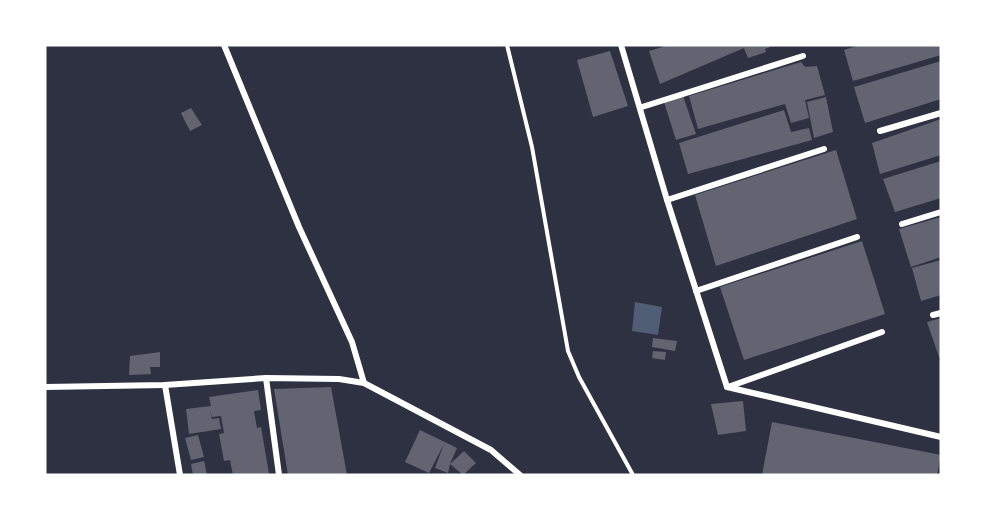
<svg xmlns="http://www.w3.org/2000/svg" width="986" height="520" font-family="Cabin,sans-serif">
	<rect width="100%" height="100%" fill="#2d3142"/>
	<!-- water -->
	<path fill="#4f5d75" d="M635,302l27,5 -4,28 -26,-4z"/>
	<!-- building -->
	<g fill="#626471">
		<path d="M669,45h106l-10,4 1,3 -18,6 -4,-10 -84,36 -11,-33z"/>
		<path d="M860,45h81v10l-88,26 -9,-31z"/>
		<path d="M610,51l18,55 -35,11 -16,-57z"/>
		<path d="M941,61v38l-76,24 -11,-36z"/>
		<path d="M801,62l4,5 12,-1 8,29 -20,5 4,18 -18,5 -6,-19 -87,25 -9,-33z"/>
		<path d="M683,96l13,38 -20,6 -12,-38z"/>
		<path d="M826,97l7,35 -19,6 -7,-36z"/>
		<path d="M191,108l11,17 -12,6 -9,-18z"/>
		<path d="M784,110l7,22 18,-4 3,12 -124,34 -9,-31z"/>
		<path d="M941,119v36l-61,19 -8,-31z"/>
		<path d="M836,150l21,69 -141,47 -21,-71z"/>
		<path d="M941,161v37l-46,14 -12,-33z"/>
		<path d="M941,217v40l-30,10 -12,-38z"/>
		<path d="M862,241l23,73 -141,46 -24,-73z"/>
		<path d="M941,260v35l-20,6 -9,-33z"/>
		<path d="M941,318v39h-2l-12,-35z"/>
		<path d="M653,338l24,3 -2,10 -23,-4z"/>
		<path d="M653,351l13,1 -1,8 -13,-2z"/>
		<path d="M160,352v15h-10l1,7 -22,1 1,-19z"/>
		<path d="M331,387l16,88h-59l-14,-86z"/>
		<path d="M258,390l3,20 -7,1 3,17 4,-1 8,47 -36,1 -3,-15 -6,1 -5,-27 5,-1 -3,-17 -9,1 -2,-7 2,9 7,-1 2,11 -32,5 -3,-25 25,-3 -2,-9z"/>
		<path d="M743,401l3,30 -28,4 -7,-31z"/>
		<path d="M772,422l169,33 -4,20h-175z"/>
		<path d="M420,430l37,18 -7,16 14,-13 12,12 -13,12 -13,-11 -2,9 -13,-5 9,-24 -15,29 -24,-11z"/>
		<path d="M198,435l6,22 -13,3 -6,-22z"/>
		<path d="M204,461l3,14h-14l-2,-11z"/>
	</g>
	<g fill="none" stroke-linecap="round" stroke-linejoin="round">
		<!-- service -->
		<path stroke="#fff" stroke-width="4" d="M507,45l25,102 36,204 11,26 54,98"/>
		<!-- minor -->
		<g stroke="#fff" stroke-width="6">
			<path d="M224,45l75,182 53,115 12,41"/>
			<path d="M621,45l46,155 60,187"/>
			<path d="M642,107l161,-51"/>
			<path d="M880,131l61,-18"/>
			<path d="M667,200l157,-51"/>
			<path d="M902,224l39,-12"/>
			<path d="M696,291l161,-54"/>
			<path d="M933,315l8,-2"/>
			<path d="M266,378l13,97"/>
			<path d="M165,385l15,90"/>
			<path d="M45,387l120,-2 101,-7 73,1 25,4 127,67 29,25"/>
			<path d="M727,387l214,50"/>
			<path d="M728,387l154,-55"/>
		</g>
	</g>
	<!-- border -->
	<rect width="986" height="520" fill="none" stroke="#ffffff" stroke-width="93"/>
</svg>
